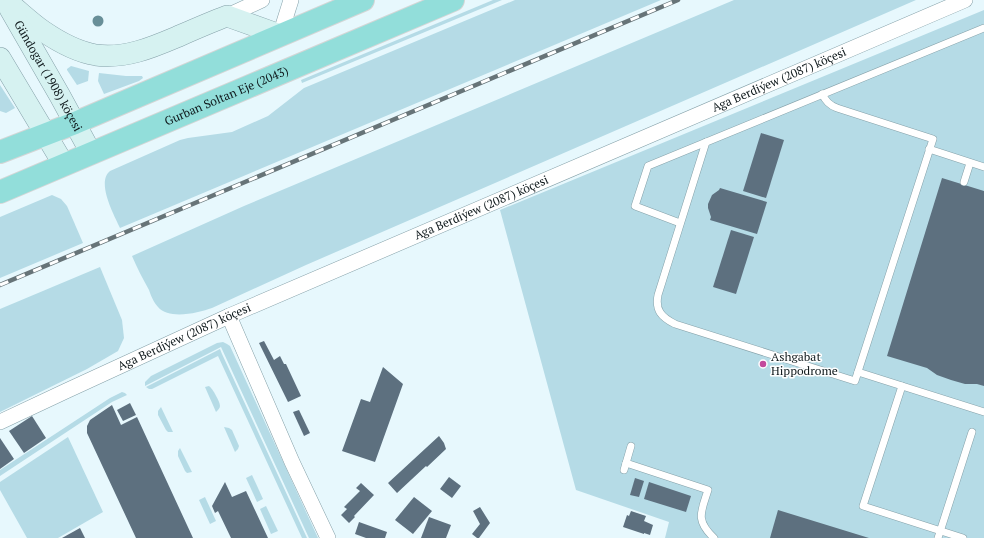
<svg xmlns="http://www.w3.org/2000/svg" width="984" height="538" font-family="'PT Serif',serif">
	<rect width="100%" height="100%" fill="#e7f8fd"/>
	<!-- green -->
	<g fill="#b5dbe6">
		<path d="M493,0h9l-200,83 -1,-3z"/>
		<path d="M515,0h146l-541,228c-6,-13 -24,-46 -10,-57l70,-31 8,-2 44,-6 36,-16 36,-28z"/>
		<path d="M734,0h182l-610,265 -94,43c-14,5 -43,12 -54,-1 -4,-4 -7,-11 -9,-17 -6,-11 -12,-22 -17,-34l112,-50z"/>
		<path d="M984,10v528h-319l4,-16 -93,-32 -76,-280z"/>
		<path d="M71,66l18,5 -1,10 -11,4 -10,-15v-1z"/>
		<path d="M99,73l27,3h16l1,2 -4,3 -35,13 -6,-13z"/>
		<path d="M0,85l15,23 -9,5 -6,-2z"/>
		<path d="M52,195l9,4 6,7 16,37 -83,35v-61z"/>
		<path d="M100,267l22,53 2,18 -6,13 -31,18 -87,43v-103z"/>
		<path d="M223,342l4,2 3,2 88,192h-9l-88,-191 -76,39v-4l6,-6 66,-33z"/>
		<path d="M220,349l2,5 85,184h-5l-84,-182 -66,33h-3l-3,-2z"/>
		<path d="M209,386c4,3 11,16 11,20 0,2 -2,4 -4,6l-11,-25z"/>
		<path d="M122,392l3,1 2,2 -15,7 -112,74v-6l110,-72z"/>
		<path d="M161,407l12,25h-5l-2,-2 -8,-15v-4z"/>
		<path d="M224,427l5,1 3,2 7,16 -1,3 -3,3z"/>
		<path d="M68,437l35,75 -45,26h-31l-27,-48v-8z"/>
		<path d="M180,448l12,24 -5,1 -2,-2 -7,-15v-5z"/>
		<path d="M252,475l11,24 -6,3 -11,-24z"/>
		<path d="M205,497l11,24 -6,3 -11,-24z"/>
		<path d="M266,506l12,25 -7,3 -11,-25z"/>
	</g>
	<!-- building -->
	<g fill="#5d707f">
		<path d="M761,133l23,7 -18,58 -23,-7z"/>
		<path d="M942,178l42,13v195l-7,-2h-12l-14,-4 -14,-5 -10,-7 -40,-12z"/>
		<path d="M720,188l47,14 -10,32 -47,-14 1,-3 -3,-9v-4l4,-9 7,-5z"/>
		<path d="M731,230l23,7 -18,57 -23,-7z"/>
		<path d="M264,341l10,19 6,-4 4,8h2l15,32 -13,6 -29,-59z"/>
		<path d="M383,367l20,17 -28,78 -33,-11 19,-52 9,3z"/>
		<path d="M130,403l6,12 -13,6 -6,-11z"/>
		<path d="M112,405l9,20 16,-8 56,121h-57l-49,-105v-7l3,-6z"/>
		<path d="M299,410l11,23 -6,3 -11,-24z"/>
		<path d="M32,416l14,22 -22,15 -15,-22z"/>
		<path d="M439,436l5,7 2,6 -19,18 -1,-1 -29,27 -9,-10z"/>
		<path d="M0,438l14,21 -14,10z"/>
		<path d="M449,477l12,9 -9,12 -12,-9z"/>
		<path d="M635,478l9,3 -5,16 -9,-2z"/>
		<path d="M225,482l7,15 14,-6 22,47h-37l-13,-27 -3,2 -3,-7z"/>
		<path d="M649,482l42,14 -5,16 -42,-13z"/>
		<path d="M361,483l13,12 -20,21 1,1 -6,6 -8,-8 6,-6 -3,-2 16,-16 -4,-3z"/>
		<path d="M414,497l18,14 -19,23 -18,-14z"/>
		<path d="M480,507l10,16 -11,15h-2l-5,-4 8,-10 -7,-13z"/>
		<path d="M778,510l91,28h-99z"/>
		<path d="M631,511l15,5 -2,5 9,4 -3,10 -6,-2v1l-21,-7 4,-12 2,1z"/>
		<path d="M429,517l22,8 -5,13h-25z"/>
		<path d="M359,522l28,10 -2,6h-19l-11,-4z"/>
		<path d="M80,528l5,10h-23z"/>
	</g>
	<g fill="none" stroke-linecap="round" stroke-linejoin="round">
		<!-- service casing -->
		<g stroke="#85a1a9" stroke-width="8">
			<g id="service">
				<path d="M706,142l-48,153c-3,15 3,22 17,29l180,57 78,-242 -96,-31c-8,-3 -11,-7 -15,-14"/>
				<path d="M929,149l55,18"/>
				<path d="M964,182l6,-19"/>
				<path d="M680,223l-45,-17 13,-40 336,-138"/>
				<path d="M858,372l126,40"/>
				<path d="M902,386l-39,120 100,32"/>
				<path d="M626,463l82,27c-7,22 -13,30 6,48"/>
				<path d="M624,470l7,-24"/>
				<path d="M938,538l34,-106"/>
			</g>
		</g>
		<!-- minor casing -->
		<g stroke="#85a1a9" stroke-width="16">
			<g id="minor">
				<path d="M227,16l35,-16"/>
				<path d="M280,35l11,-35"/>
				<path d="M229,316l63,146 36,76"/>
				<path id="s1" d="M0,422l66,-31 163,-75 736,-316"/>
			</g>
		</g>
		<!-- secondary casing -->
		<g stroke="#85a1a9" stroke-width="22">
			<g id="secondary">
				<path d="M5,0c13,10 25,22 38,31 16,11 35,21 53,24 30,4 57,-8 83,-19 16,-7 32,-14 48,-20l53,19"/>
				<path id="s2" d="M10,9l50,87 31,57"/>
				<path d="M0,58l64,107"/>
			</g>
		</g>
		<!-- trunk casing -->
		<g stroke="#d4d6d6" stroke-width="24">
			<g id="trunk">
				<path d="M0,152l75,-29 288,-123"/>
				<path id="s3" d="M0,192l453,-192"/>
			</g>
		</g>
		<!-- service -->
		<use href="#service" stroke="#fff" stroke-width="7"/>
		<!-- minor -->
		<use href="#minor" stroke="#fff" stroke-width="15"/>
		<!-- secondary -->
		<use href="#secondary" stroke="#d6f2f1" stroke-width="21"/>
		<!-- trunk -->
		<use href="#trunk" stroke="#92deda" stroke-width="22"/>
		<!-- rail casing -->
		<g stroke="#677478" stroke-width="4.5">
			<path id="rail" d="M0,285l678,-285"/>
		</g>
		<!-- rail -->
		<use href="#rail" stroke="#fff" stroke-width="3" stroke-dasharray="9" stroke-linecap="butt"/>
	</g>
	<!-- trees -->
	<circle fill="#688f98" cx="98" cy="21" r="5.5"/>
	<!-- markers -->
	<circle fill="#c3499c" stroke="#fff" stroke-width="1.5" cx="763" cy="364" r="4"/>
	<g text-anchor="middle" stroke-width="3" stroke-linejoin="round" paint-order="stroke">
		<!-- street labels -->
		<g font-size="12" fill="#0f191c" stroke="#fff">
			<text dy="4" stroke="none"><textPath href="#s2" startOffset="77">Gündogar (1908) köçesi</textPath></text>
			<text dy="4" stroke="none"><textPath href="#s1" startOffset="851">Aga Berdiýew (2087) köçesi</textPath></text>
			<text dy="4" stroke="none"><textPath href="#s3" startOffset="246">Gurban Soltan Eje (2043)</textPath></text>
			<text dy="4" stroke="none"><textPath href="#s1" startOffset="527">Aga Berdiýew (2087) köçesi</textPath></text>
			<text dy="4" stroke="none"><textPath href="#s1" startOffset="203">Aga Berdiýew (2087) köçesi</textPath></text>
		</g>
		<!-- poi labels -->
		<g font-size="12" fill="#0f191c" stroke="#fff" text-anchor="start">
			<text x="771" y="361">Ashgabat<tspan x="771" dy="14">Hippodrome</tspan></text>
		</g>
	</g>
</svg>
